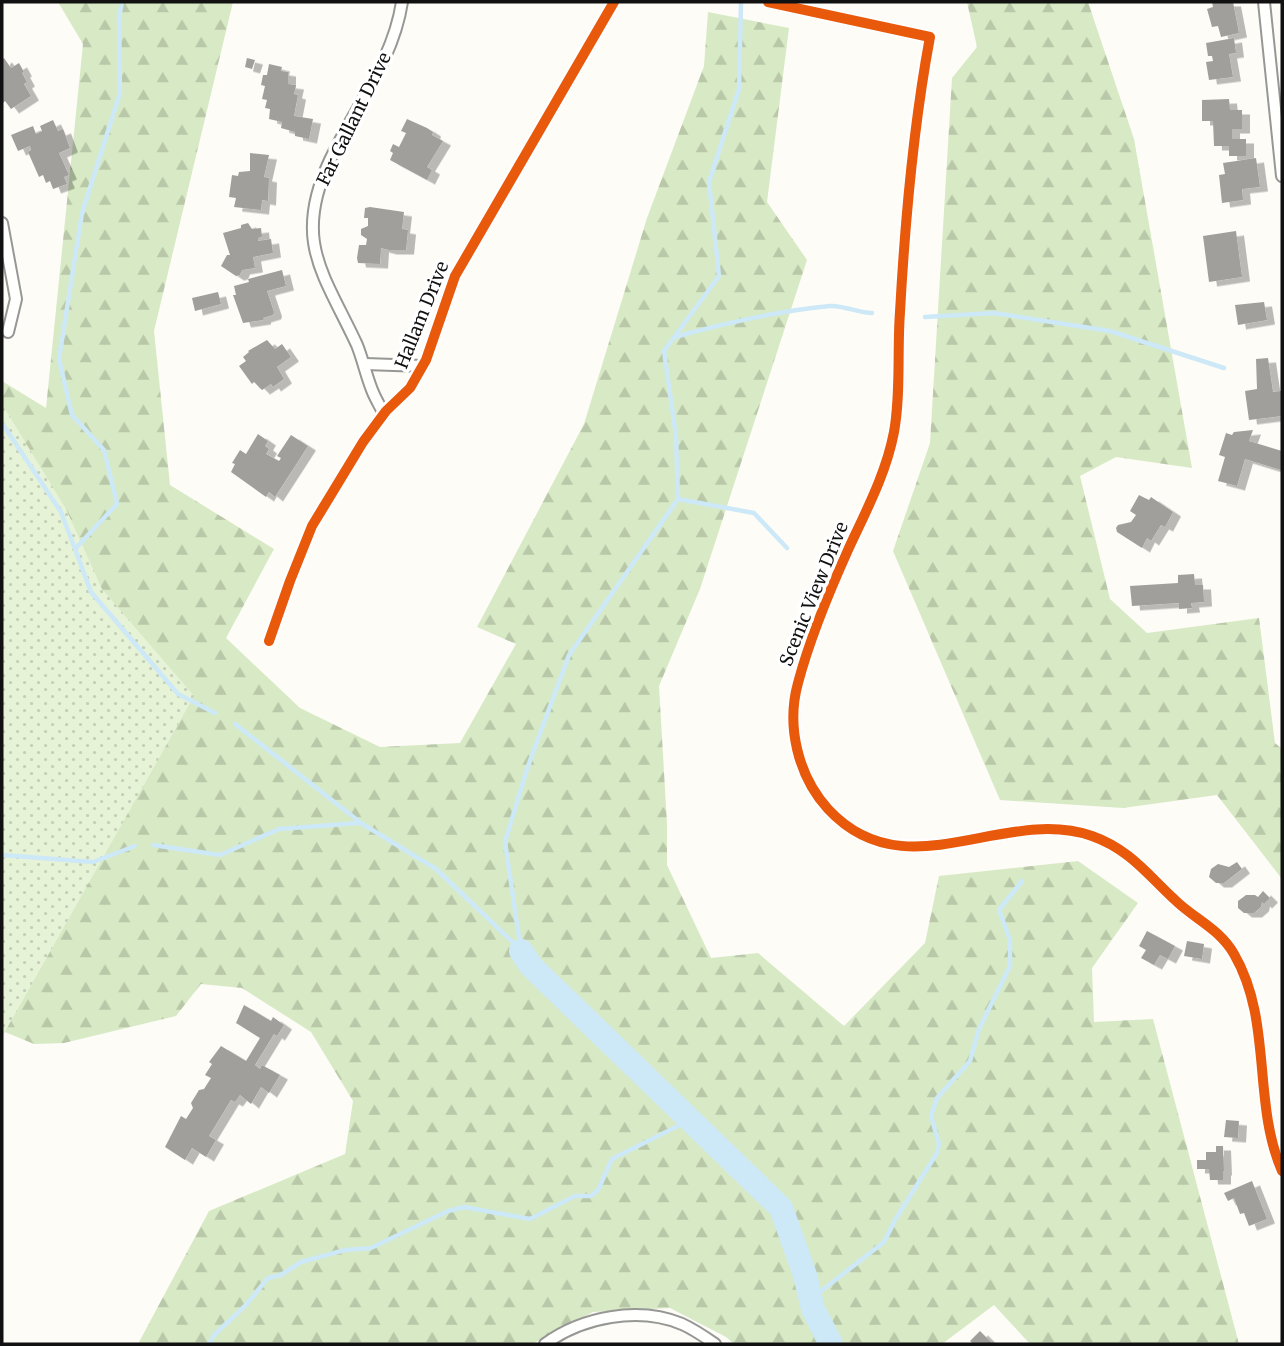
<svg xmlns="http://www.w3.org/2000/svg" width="1284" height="1346" font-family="Merriweather,serif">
	<defs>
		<pattern id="forest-firs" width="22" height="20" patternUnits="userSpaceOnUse" patternTransform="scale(1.75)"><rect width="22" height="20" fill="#d8eac5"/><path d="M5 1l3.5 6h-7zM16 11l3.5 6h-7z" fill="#b8c8a8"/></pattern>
		<pattern id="park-dots" width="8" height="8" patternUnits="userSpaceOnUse" patternTransform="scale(1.75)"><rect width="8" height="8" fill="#e7f3d7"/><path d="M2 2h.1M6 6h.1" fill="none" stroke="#c5cfb8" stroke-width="1.8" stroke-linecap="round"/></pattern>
		<filter id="shadow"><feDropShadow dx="8" dy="4.5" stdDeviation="0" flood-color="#0004"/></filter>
	</defs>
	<rect width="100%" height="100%" fill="#fdfcf7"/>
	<!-- forest -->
	<g fill="url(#forest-firs)">
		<path d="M58,2h175l-79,329 16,154 104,64 -48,89 74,70 80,39 80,-4 56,-99 -39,-17 107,-203 63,-206 57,-152 4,-54 81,16 -22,174 40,58 -107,329 -41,97 8,138v41l44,93 47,-5 86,73 81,-83 14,-67 139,-15 60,42 -46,65 2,54 59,-3 86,325h-209l-36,-39 -52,39h-208l-8,-7 -56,-29 -77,4 -61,32h-394l71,-133 136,-57 8,-53 -42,-69 -69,-44 -41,-4 -25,32 -112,27 -30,1 -29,-12 -3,5v-656l44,27 37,-364z"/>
		<path d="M967,2h121l46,137 58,329 -76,-11 -36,19 30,123 37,34 112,-15 16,125 7,6v130l-65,-84 -94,13 -123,-8 -107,-249 37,-108 22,-365 25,-31z"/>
	</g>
	<!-- park -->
	<path fill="url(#park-dots)" d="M2,404l64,105 36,80 92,107 -192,341z"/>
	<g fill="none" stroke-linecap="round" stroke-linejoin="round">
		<!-- stream -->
		<g stroke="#cde8f7" stroke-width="4.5">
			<path d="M122,2l-3,15 1,76 -38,120 -23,146 13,56 32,35 13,54 -42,45 16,43 87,102 37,19"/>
			<path d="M925,317l69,-4 116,18 114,37"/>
			<path d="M675,337c50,-14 102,-26 155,-31 13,-1 28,7 42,7"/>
			<path d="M2,423l59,89 14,37"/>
			<path d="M678,499l76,14 33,35"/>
			<path d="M235,724l126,99 75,46 85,81"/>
			<path d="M153,845l67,10 59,-26 80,-6"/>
			<path d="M2,855l91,7 42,-16"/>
			<path d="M521,951l-16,-109 22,-73 42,-114 109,-156 -2,-63 -12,-85 55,-75 -10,-94 30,-93 2,-87"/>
			<path d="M811,1299l73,-57 11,-22 42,-67 2,-9 -8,-28 6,-18 33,-37 9,-32 31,-63v-26l-11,-30 23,-29"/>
			<path d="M209,1344l5,-9 32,-30 22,-27 13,-3 20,-13 44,-12 26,-2 77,-37 16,-4 66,12 45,-23h16l7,-6 14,-31 78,-39"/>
		</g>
		<!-- river -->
		<path stroke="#cde8f7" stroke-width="24" d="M521,951l10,15 250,242 24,67 8,34 18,35"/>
	</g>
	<!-- building -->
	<g fill="#a19f9c" filter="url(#shadow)">
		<path d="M1212,2h21l6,31 -18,4 -3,-11 -6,1 -5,-18 6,-2z"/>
		<path d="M1234,38l2,15 -7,1 4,23 -24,3 -3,-18 7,-1 -1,-5h-4l-2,-13z"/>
		<path d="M4,58l7,10 8,-5 5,9 -2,1 5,9 -3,2 7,12 -20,13 -6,-8 -3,3v-44z"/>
		<path d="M247,58l8,2 -3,9 -7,-2z"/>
		<path d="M269,64l13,3 -1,4 7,1v12l8,1 -2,9 4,1 -4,21 19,3 -4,20 -14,-3v-4l-14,-4 1,-6 -13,-3 1,-10 -5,-1 2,-8 -5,-1 3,-13 -4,-1 2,-10h4z"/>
		<path d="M1229,99l1,11h12v19h-10v10h14v17h-17v-10h-15l-1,-25h-11v-21z"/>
		<path d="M407,119l20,9 6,4 -1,3 11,6 -16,26 5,3 -5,10 -37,-20 3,-7 -3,-2 3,-7 6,3 7,-14 -5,-2z"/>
		<path d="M53,120l5,11 5,-2 7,19 -11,5 10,22 -5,2 3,7 -14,5 -3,-8 -4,2 -3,-8 -4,2 -11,-25 3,-2 -1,-4 -12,5 -7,-16 22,-9 3,8 6,-3 -2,-5z"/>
		<path d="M250,153l19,2 -5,22 5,1 -1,23 -6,-1 -1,10 -27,-3 2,-9 -7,-1 3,-22 6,1 1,-4 11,-1z"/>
		<path d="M1256,158l4,29 -18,2 1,11 -21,3 -3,-28 6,-1 -2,-11z"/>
		<path d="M370,207l34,5 -2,17 6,1 -2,20h-17l-8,-2 -1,16 -22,-1 -1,-5 2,-13h7l1,-6 -6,-4v-6l7,-3v-8h-4l1,-10z"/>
		<path d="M248,223l4,6 9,-1 1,9 -4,1v3l13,-2 2,14 -20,4 2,11 -13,2 -2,5 -4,1 -15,-10 6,-11h3l-7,-22 18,-5v-3z"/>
		<path d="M1236,231l6,46 -33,5 -6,-46z"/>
		<path d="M282,270l4,16 -19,5 7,21 -1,3 -10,3v2l-20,3 -10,-28h3l-2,-9 15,-4 -1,-3z"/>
		<path d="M218,292l3,12 -26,7 -3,-13z"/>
		<path d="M1264,302l3,18 -29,5 -3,-20z"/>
		<path d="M267,340l8,9 7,-5 9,13 -14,10 7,12 -11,8 -2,-3 -9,6 -8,-8 -2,2 -13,-18 7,-5 -3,-4 6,-5 -1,-1z"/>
		<path d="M1268,358l5,34 8,-1 1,25 -33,4 -4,-29 12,-2 -1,-30z"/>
		<path d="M1253,430l-4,11 33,10 -1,19 -36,-11 -8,27 -19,-5 7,-24 -6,-2 7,-22 6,2 2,-3z"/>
		<path d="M258,434l10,7 -3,5 4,3 -3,5 13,7 2,-3 -4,-2 14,-21 17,11 -33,51 -6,-5 -3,5 -35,-25 4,-8 -3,-1 8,-13 6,4z"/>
		<path d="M1139,495l10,5 2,-3 22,15 -8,15 -4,-2 -10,16 -4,-3 -5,10 -25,-16 -1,-4 2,-3 13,-3 5,-7 -6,-4z"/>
		<path d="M1194,574l1,11h8l1,17 -13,1 1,5 -13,1v-6l-47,3 -2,-20 48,-3v-8z"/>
		<path d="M1237,862l5,7 -18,14h-8l-7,-6 2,-8 7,-5 11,3z"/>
		<path d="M1263,891l7,7 -6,6 -2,-2 -1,5 -7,6h-10l-6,-5v-7l8,-6h9l3,2z"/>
		<path d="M1147,931l28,15 -7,13 -8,-4 -6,10 -13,-7 5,-8 -7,-4z"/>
		<path d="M1187,941l17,3 -2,15 -18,-3z"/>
		<path d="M244,1005l27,16 2,-4 11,8 -7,11 -3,-2 -19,31 5,4 2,-4 18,10 -11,18 -8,-6 -10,17 -11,-9 -5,7 -4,-2 -22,36 7,4 -10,17 -14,-9 -7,12 -20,-13 16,-31 5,3 7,-11 -2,-5 8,-13 5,-1 7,-11 -6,-3 7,-11 -3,-2 12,-16 25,15 14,-23 -24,-15z"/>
		<path d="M1226,1120l13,1 -1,17 -14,-1z"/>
		<path d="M1216,1146h7l1,25h-1v9h-13l-1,-11h-12v-9h9v-8h10z"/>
		<path d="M1252,1181l15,38 -18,7 -5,-13 -4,1 -6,-16 -6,3 -4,-8z"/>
		<path d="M980,1331l13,13h-20l-3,-3z"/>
	</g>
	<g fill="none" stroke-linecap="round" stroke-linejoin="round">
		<!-- minor casing -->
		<g stroke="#979795" stroke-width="14">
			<g id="minor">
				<path d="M768,2l162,35c-17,91 -25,184 -30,275 -3,40 1,81 -6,120 -8,42 -28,79 -46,118 -19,42 -38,88 -50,133 -12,43 0,93 30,126 78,84 175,-4 264,27 37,13 55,38 82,63 20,20 45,29 60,55 39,67 18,148 48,217"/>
				<path d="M1264,2l18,174"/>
				<path d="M2,223l14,76 -8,33"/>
				<path d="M365,364l58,2"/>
				<path d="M384,414c-4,-8 -9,-16 -12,-24 -6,-15 -9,-30 -15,-45 -33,-71 -65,-104 -27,-185 25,-53 63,-99 72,-158"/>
				<path d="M269,641l21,-60 22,-55 51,-84 23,-31 24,-23 16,-28 29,-84 159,-274"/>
				<path d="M545,1344c37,-27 93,-38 137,-20 11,5 23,13 33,20"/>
			</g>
		</g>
		<!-- minor -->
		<use href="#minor" stroke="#fffffe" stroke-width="10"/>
		<!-- cycleway casing -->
		<g stroke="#fff" stroke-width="15">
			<g id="cycleway">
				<path d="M768,2l162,35c-17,91 -25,184 -30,275 -3,40 1,81 -6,120 -8,42 -28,79 -46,118 -19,42 -38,88 -50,133 -12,43 0,93 30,126 78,84 175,-4 264,27 37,13 55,38 82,63 20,20 45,29 60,55 39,67 18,148 48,217"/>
				<path d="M269,641l21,-60 22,-55 51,-84 23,-31 24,-23 16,-28 29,-84 159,-274"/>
			</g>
		</g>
		<!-- cycleway -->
		<use href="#cycleway" stroke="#e8590c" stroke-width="10"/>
	</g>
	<g text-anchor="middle" stroke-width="7" stroke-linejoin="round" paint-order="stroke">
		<!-- street labels -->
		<g font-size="18" fill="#111" stroke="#fff">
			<text transform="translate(354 119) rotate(-64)" y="6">Far Gallant Drive</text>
			<text transform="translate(422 315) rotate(-68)" y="6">Hallam Drive</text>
			<text transform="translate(814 594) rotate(-68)" y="6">Scenic View Drive</text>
		</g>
	</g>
	<!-- border -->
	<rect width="1284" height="1346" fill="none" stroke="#111111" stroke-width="7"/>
</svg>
